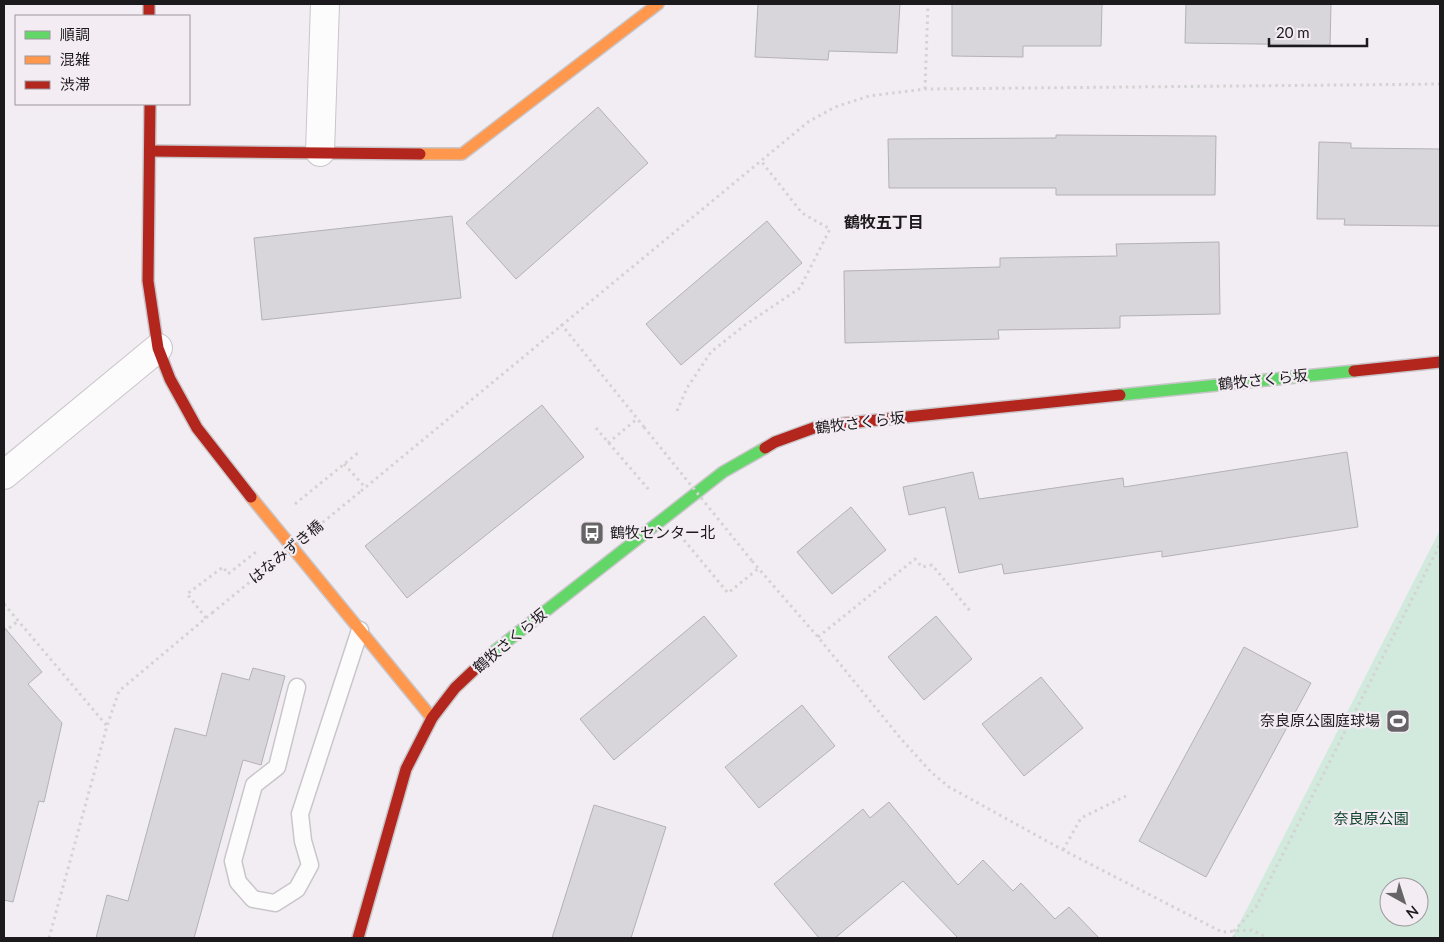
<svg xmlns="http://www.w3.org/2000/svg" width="1444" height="942" font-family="Lato,'Noto Sans JP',sans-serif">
	<rect width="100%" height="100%" fill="#f2edf2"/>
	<!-- green -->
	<path fill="#d2eadd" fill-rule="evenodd" d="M1440,530v408h-208zM1389,887h30v30h-30z"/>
	<!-- building -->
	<g fill="#d8d6da" stroke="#b3b1b5">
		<path d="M758,4h142l-3,49 -68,-2 -1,9 -73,-3z"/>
		<path d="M952,4h150l-1,42h-78v11l-71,-1z"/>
		<path d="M1186,4h145l-1,41 -145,-2z"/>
		<path d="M598,107l50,56 -132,116 -50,-56z"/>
		<path d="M1056,135l160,1 -1,59h-159v-7h-167l-1,-49 168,-1z"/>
		<path d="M1319,142l32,1v5l89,1v77l-96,-1 1,-6h-28z"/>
		<path d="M452,216l9,82 -199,22 -8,-82z"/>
		<path d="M767,221l35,42 -121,102 -35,-41z"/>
		<path d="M1219,242l1,72 -100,2v12l-122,2 1,9 -154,4 -1,-72 156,-4v-9l117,-2 -1,-12z"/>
		<path d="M542,405l42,52 -177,141 -42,-52z"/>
		<path d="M1347,452l11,75 -196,30v-6l-158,23 -2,-10 -43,9 -14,-66 -36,8 -6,-28 70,-15 6,27 144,-21 1,9z"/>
		<path d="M851,507l35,43 -54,44 -35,-42z"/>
		<path d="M704,616l33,40 -123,104 -34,-41z"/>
		<path d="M936,616l36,43 -48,41 -36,-43z"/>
		<path d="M4,627l38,45 -14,12 34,39 -18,79 -5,-1 -26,101 -9,-2z"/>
		<path d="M1244,647l67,36 -105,194 -67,-36z"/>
		<path d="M253,668l32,8 -24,89 -18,-5 -49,178h-98l11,-43 21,6 47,-173 31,8 16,-63 27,7z"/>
		<path d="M1041,677l42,51 -59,48 -42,-52z"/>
		<path d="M802,705l33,41 -76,62 -34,-41z"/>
		<path d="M889,802l69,83 25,-25 30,31 8,-8 34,36 14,-12 30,31h-141l-55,-57 -68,57h-16l-45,-54 89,-75 7,9z"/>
		<path d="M594,805l72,22 -35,111h-79z"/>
	</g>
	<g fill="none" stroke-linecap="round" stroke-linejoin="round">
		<!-- lane casing -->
		<g stroke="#c9c6ca" stroke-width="19">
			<path id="lane" d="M297,687l-20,80 -23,18 -21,76 5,21 15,17 22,4 22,-14 13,-24 -7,-24 -3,-27 60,-184"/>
		</g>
		<!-- street casing -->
		<g stroke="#c9c6ca" stroke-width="30">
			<g id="street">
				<path d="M320,152l5,-148"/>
				<path d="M4,475l154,-127"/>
			</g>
		</g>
		<!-- fast casing -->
		<g stroke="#c9c6ca" stroke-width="14">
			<g id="fast">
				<path d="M1120,395l234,-24"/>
				<path d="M492,653l231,-181 42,-24"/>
			</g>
		</g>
		<!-- slow casing -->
		<g stroke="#c9c6ca" stroke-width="14">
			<g id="slow">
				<path d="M420,154h42l196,-150"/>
				<path d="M251,497l181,221"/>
			</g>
		</g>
		<!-- jam casing -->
		<g stroke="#c9c6ca" stroke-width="14">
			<g id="jam">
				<path d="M149,4v12"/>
				<path d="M150,104l-2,177 10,67 12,31 27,49 54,69"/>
				<path d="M150,151l270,3"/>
				<path d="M1354,371l86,-9"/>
				<path d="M765,448l10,-6 44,-16 301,-31"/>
				<path d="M358,938l48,-169 26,-51 23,-30 37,-35"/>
			</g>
		</g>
		<!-- path -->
		<g stroke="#d3d3d3" stroke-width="3" stroke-dasharray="2.5 4" stroke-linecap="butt">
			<path d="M925,89l3,-85"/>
			<path d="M561,324l83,103"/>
			<path d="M677,411l10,-23 24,-36 34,-27 55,-37 30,-59 -28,-16 -41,-52"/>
			<path d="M596,428l54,63"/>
			<path d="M608,443l29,-24"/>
			<path d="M344,464l21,23"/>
			<path d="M361,491l447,-369 27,-15 34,-11 56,-7 515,-5"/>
			<path d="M295,504l64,-52"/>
			<path d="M684,540l44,53 31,-25"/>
			<path d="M752,561l66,76 84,103 30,33 17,14 114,63 159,82 30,-2 16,8"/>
			<path d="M4,604l103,122"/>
			<path d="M206,618l-19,-24 36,-27 5,7 28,-22"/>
			<path d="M4,632l14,-11"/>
			<path d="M818,637l97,-78 7,8 10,-2 39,47"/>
			<path d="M1063,850l18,-32 45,-22"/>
			<path d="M49,938l58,-212 12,-35 93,-78"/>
			<path d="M1234,938v-7l22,-24 184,-363"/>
		</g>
		<!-- lane -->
		<use href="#lane" stroke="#fdfcfd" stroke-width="16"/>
		<!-- street -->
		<use href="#street" stroke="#fdfcfd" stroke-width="28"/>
		<!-- fast -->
		<use href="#fast" stroke="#63d668" stroke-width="11"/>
		<!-- slow -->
		<use href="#slow" stroke="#ff974d" stroke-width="11"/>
		<!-- jam -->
		<use href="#jam" stroke="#b3261e" stroke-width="11"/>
		<!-- path-bridge -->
		<g stroke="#d3d3d3" stroke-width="3" stroke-dasharray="2.5 4" stroke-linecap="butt">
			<path d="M644,427l108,134"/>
			<path d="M212,613l149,-122"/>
		</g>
	</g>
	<!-- icons -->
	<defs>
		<g id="bus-square" transform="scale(1.25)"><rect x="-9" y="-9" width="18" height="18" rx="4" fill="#676467" stroke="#f3ecf3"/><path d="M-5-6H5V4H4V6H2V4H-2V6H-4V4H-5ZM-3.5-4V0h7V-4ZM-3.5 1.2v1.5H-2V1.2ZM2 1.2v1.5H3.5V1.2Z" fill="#fff"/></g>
		<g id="stadium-square" transform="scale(1.25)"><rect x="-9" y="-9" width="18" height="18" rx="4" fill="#676467" stroke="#f3ecf3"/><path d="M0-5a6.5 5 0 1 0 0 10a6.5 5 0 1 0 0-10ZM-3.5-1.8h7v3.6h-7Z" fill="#fff"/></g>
	</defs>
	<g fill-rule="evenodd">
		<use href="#bus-square" x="592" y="533"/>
		<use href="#stadium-square" x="1398" y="721"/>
	</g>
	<g text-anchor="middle" stroke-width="4.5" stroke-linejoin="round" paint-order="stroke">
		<!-- street labels -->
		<g font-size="15" fill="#1c1a1c" stroke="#f3ecf3">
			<text transform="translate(1263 380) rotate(-6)" y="5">鶴牧さくら坂</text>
			<text transform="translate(860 423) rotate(-7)" y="5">鶴牧さくら坂</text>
			<text transform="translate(286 552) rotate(-39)" y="5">はなみずき橋</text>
			<text transform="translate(510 641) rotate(-40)" y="5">鶴牧さくら坂</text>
		</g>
		<!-- poi labels -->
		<g font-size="15" fill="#1c1a1c" stroke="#f3ecf3" text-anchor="start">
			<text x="610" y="538">鶴牧センター北</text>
			<text x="1380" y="726" text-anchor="end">奈良原公園庭球場</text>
		</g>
		<!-- park labels -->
		<g font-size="15" fill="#0d432a" stroke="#f3ecf3">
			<text x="1371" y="824">奈良原公園</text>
		</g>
		<!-- neighbourhood labels -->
		<g font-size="16" font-weight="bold" fill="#1c1a1c" stroke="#f3ecf3">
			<text x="884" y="228">鶴牧五丁目</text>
		</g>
	</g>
	<!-- border -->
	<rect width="1444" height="942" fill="none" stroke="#1c1a1c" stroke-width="10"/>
	<!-- legend -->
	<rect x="15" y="15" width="175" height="90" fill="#f3ecf3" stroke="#9d989d"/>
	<rect x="25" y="31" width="25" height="8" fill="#63d668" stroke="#9d989d"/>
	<text x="60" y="40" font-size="15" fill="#1c1a1c">順調</text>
	<rect x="25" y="56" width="25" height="8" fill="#ff974d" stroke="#9d989d"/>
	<text x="60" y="65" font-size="15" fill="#1c1a1c">混雑</text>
	<rect x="25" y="81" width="25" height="8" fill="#b3261e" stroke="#9d989d"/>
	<text x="60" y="90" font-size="15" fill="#1c1a1c">渋滞</text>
	<!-- north arrow -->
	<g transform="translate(1404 902) rotate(141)"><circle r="24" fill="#f3ecf3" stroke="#9d989d"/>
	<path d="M0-4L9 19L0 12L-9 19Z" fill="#676467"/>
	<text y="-8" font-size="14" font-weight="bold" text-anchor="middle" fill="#1c1a1c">N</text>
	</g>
	<!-- scale -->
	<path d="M1269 38v8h98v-8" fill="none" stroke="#1c1a1c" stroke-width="2.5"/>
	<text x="1276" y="38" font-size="15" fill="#1c1a1c" stroke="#f3ecf3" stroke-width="4" paint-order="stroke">20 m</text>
</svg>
